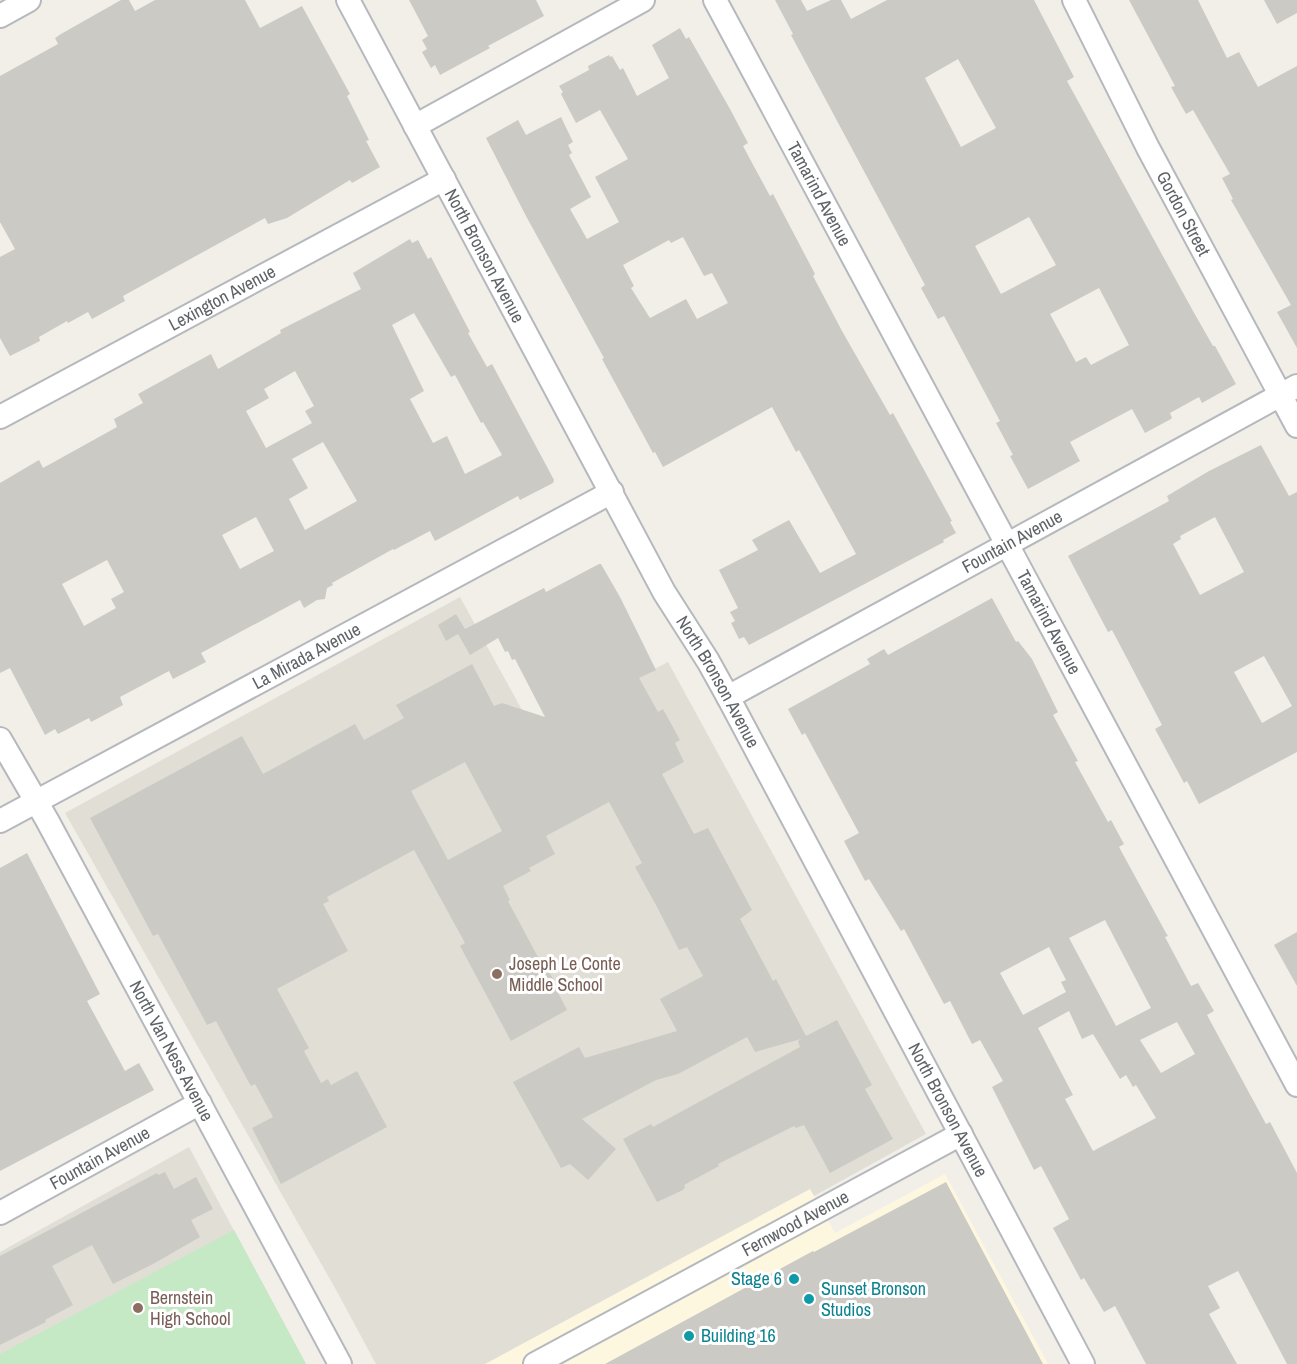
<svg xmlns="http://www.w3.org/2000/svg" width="1297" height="1364" font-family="'Archivo Narrow',sans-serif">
	<rect width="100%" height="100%" fill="#f1efe8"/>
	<!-- commercial -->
	<path fill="#fef7e0" d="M945,1174l103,190h-563l325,-175 25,44z"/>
	<!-- education -->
	<g fill="#e1ded6">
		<path d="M460,597l74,135 134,-70 258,472 -112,62 -4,-7 -325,175h-109l-41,-76 -270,-475z"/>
		<path d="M189,1147l117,217h-306v-112z"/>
	</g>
	<!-- green -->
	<path fill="#c5e8c5" d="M234,1230l72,134h-306v-10z"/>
	<!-- building -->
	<g fill="#cccac5" fill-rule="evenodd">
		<path d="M121,0h8l6,11 20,-11h90l15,28 42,-22 48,88 -3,2 22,44 -3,1 14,26 -28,16 -2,-3 -63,38 -19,6 -3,-6 -142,78 2,5 -33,18 -4,-7 -20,11 -1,-2 -28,16 1,4 -30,15 -10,-18v-81l15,-8 -15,-27v-146l58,-32 -3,-6 6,-4z"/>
		<path d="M409,0h127l8,16 -56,30 2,2 -50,27 -5,-10 -4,3 -9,-16 5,-3 -5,-9 6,-4z"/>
		<path d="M775,0h26l6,11 24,-11h10l10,19 36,-19h147l40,77 -7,4 126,230 20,35h2l21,38 -34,19 -3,-6 -29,16 2,5 -1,1 -26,14 -13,-24 -62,33 10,19 -52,28 -18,-33 3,-1 -17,-32 4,-2 -56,-105 -6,3 -17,-31 4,-3 -134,-250 2,-1zM958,59l38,69 -35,19 -36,-69zM1029,217l27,48 -55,29 -26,-48zM1099,288l30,57 -38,20 -5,-8 -10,5 -26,-48z"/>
		<path d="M1129,0h69l29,58 12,-6 19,35 39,-21v282l-20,-36 14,-7 -60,-105 2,-1 -11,-21 8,-4 -37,-64 -7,4 -15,-27 4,-1z"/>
		<path d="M1264,0h33v13l-20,11z"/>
		<path d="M680,28l6,11 3,-2 41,72 18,34 -5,3 27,50 3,-2 42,80 -2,2 29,55 48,84 3,-2 59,108 -2,1 6,11 -13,7 1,2 -195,103 -5,-8 -5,2 -8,-16 4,-2 -5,-9 8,-4 -19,-38 39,-20 -6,-10 37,-20 31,53 36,-19 -57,-104 -3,2 -24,-45 -109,60 -8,-15 -2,1 -51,-94 2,-1 -78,-142 -40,-78 32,-18 8,15 35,-18 12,25 -5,3 4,8 -3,2 22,42 -21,12 17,30 32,-17 -24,-45 33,-18 -28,-49 -24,13 -15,-29 2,-2 -4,-6 30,-16 -1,-4 21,-11 1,2 2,-1 8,14 3,-2 14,28 32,-18 -17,-33zM683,237l21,39 8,-3 16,30 -31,16 -11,-20 -36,19 -19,-30 3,-2 -11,-21 46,-25 2,3z"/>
		<path d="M410,239l2,4 6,-3 10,19 3,-2 39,75 -2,1 19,34 5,-3 62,116 -1,3 -33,17 -2,-4 -83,45 -5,-10 -36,19 -1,-1 -61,34 1,2 -6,3 -2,11 -8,1 -13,8 -4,-8 -99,53 5,9 -33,17 -4,-8 -49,26 3,8 -32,17 -2,-4 -31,16 -3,-5 -10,6 -35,-67 -10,5v-190l39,-23 4,8 74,-41 -3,-8 29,-16 -5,-9 49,-27 24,-13 7,15 63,-36 -1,-3 81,-41 -8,-16zM414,313l37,64 4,-2 26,48 2,-1 19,33 -37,19 -18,-38 -14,7 -23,-44 14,-8 -32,-66zM295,371l19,35 -9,5 7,12 -46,25 -20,-37 23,-13 -5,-9zM323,442l34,59 -52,29 -16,-31 19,-11 -16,-29zM256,517l18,34 -34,18 -18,-34zM107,560l17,32 -13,7 5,9 -32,18 -22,-42z"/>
		<path d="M1261,445l28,51 8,-4v260l-98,52 -12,-23 -3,2 -29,-54 7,-4 -50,-95 -4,2 -40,-76 101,-55 -2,-5 42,-25zM1215,517l29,55 -44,23 -27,-51 8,-5 -1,-3zM1264,656l28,50 -30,17 -28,-51z"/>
		<path d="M599,564h2l19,33 36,73 -17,8 19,34 5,-3 17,31 -5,3 9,19 -22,12 32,60 14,-6 44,82 -12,9 33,62 3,-2 30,57 31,-16 35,65 -7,4 28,50 -63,34 -26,-48 -8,3 -2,-2 -76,38 1,2 -35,19 1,2 -2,3 -26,12 -34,-63 28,-15 2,3 147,-80 -2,-6 3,-2 -46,13 -8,-15 -69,37 -22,6 -74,39 34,30 -28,31 -18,-16 -9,4 -48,-86 66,-35 6,11 92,-27 -17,-32 43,-23 -16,-29 -8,3 -22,-43 -22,-40 7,-4 -33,-61 -63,34 9,18 -26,14 2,3 -28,15 7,14 -2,1 32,60 2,-1 13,22 -2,1 14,27 -56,31 -51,-95 5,-3 -51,-93 -87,47 2,4 -6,3 25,47 -71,38 32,59 -5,3 17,32 7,-4 3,6 26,-14 30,56 -106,57 -29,-56 21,-11 -18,-33 -4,2 -3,-5 -32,-60 -9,4 -49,-91 -5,2 -63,-118 152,-82 21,38 92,-50 9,16 40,-22 -8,-13 76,-41 22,42 8,-3 43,14 -30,-58 -3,1 -4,-9 -3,1 -7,-14 -28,17 -12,-21 -12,7 -8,-16 18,-11 9,15 79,-41 2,4zM465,762l37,69 -54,29 -37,-69z"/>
		<path d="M992,598l24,44 2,-1 14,18 26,53 -5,3 25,46 -3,1 33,60 3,-2 13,24 -5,3 47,86 2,3 -3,1 26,49 7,-3 16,28 -7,4 59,109 4,-2 27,51v191h-10l-49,-93 -30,15 12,22 -11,6 28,50h-91l-31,-58 -11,6 -20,-34 -3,2 -28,-52 16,-9 -28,-53 -7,4 -42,-83 11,-6 -23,-41 -8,4 -22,-43 -6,3 -40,-75 -3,2 -32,-52 -4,2 -21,-40 15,-8 -54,-100 -3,2 -14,-26 82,-45 -3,-5 17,-10 4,6zM1105,920l46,88 -35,18 -47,-88zM1049,947l17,33 -5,2 5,10 -43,23 -23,-42zM1069,1011l13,28 11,-5 27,45 6,-4 7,12 3,-2 20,33 -63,33 -28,-52 8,-4 -35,-67zM1177,1022l18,32 -34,19 -21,-33z"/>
		<path d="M27,853l73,141 -13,7 38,70 14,-8 15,27 -154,81v-303z"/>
		<path d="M1297,932v54l-23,-41z"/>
		<path d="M165,1172l9,17 22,-12 17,32 -22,11 9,17 -47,27 -40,20 -21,-39 -40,21 21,39 -28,15 1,2 -46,23v-89l157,-83 1,2z"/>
		<path d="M946,1182l97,182h-438l208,-113 1,1z"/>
	</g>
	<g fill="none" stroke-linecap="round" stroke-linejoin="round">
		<!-- minor casing -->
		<g stroke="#b5b8bc" stroke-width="26">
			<g id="minor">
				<path id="s1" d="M348,0l316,592 44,69 20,36 355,667"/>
				<path id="s2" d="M715,0l582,1085"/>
				<path id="s3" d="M1074,0l74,148 149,278"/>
				<path d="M0,16l29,-16"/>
				<path d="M415,126l228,-126"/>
				<path id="s4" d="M0,417l444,-238"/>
				<path id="s5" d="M728,697l569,-311"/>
				<path id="s6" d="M0,739l47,81 293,544"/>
				<path id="s7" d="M0,821l612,-329"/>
				<path id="s8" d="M0,1213l200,-110"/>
				<path id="s9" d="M535,1364l426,-230"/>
			</g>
		</g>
		<!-- minor -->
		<use href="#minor" stroke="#fff" stroke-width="22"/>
	</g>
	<!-- markers -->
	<g fill="#8d6e63" stroke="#fff" stroke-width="2">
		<circle cx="497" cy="974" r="6"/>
		<circle cx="138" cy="1308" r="6"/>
	</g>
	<g fill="#0f9aa8" stroke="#fff" stroke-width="2">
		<circle cx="794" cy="1279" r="6"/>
		<circle cx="809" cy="1299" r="6"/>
		<circle cx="689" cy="1336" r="6"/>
	</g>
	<g text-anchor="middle" stroke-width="6" stroke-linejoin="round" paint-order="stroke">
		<!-- street labels -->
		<g font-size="18" fill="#5f6368" stroke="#fff">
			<text dy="6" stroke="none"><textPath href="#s2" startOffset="220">Tamarind Avenue</textPath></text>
			<text dy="6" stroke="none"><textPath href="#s3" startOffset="240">Gordon Street</textPath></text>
			<text dy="6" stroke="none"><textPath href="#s1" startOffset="290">North Bronson Avenue</textPath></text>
			<text dy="6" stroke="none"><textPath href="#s4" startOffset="252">Lexington Avenue</textPath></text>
			<text dy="6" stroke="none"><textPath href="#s5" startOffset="324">Fountain Avenue</textPath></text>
			<text dy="6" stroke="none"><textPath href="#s2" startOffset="706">Tamarind Avenue</textPath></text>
			<text dy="6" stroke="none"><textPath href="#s7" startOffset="348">La Mirada Avenue</textPath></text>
			<text dy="6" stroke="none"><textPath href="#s1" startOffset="776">North Bronson Avenue</textPath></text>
			<text dy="6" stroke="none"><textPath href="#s6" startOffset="356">North Van Ness Avenue</textPath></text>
			<text dy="6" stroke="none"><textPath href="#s1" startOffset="1262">North Bronson Avenue</textPath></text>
			<text dy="6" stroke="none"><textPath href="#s8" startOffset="114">Fountain Avenue</textPath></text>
			<text dy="6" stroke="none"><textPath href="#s9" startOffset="296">Fernwood Avenue</textPath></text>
		</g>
		<!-- education labels -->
		<g font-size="18" fill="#785e54" stroke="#fff" text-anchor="start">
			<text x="509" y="970">Joseph Le Conte<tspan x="509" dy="21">Middle School</tspan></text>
			<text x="150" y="1304">Bernstein<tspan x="150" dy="21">High School</tspan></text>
		</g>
		<!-- culture labels -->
		<g font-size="18" fill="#0d838f" stroke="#fff" text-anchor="start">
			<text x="782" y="1285" text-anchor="end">Stage 6</text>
			<text x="821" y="1295">Sunset Bronson<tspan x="821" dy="21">Studios</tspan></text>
			<text x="701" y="1342">Building 16</text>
		</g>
	</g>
</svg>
